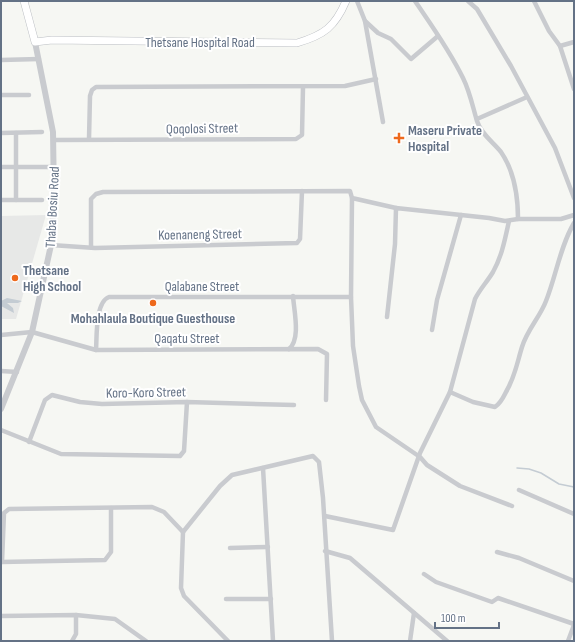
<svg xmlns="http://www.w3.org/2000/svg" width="575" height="642" font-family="'Sofia Sans Condensed',sans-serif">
	<rect width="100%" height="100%" fill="#f6f7f3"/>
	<!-- built -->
	<path fill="#e7e8e7" d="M46,215l-30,104h-15v-103z"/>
	<!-- water -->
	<path fill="#c4ccd3" d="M7,298l15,3 -4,2h-11l6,5 1,5 -13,-7v-5z"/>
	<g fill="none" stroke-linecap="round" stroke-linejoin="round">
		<!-- stream -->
		<path stroke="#c4ccd3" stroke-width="1.5" d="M517,468l12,1 12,4 18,11 15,3"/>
		<!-- secondary casing -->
		<g stroke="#bbbec3" stroke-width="8">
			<path id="secondary" d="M24,1l11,41 17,-2 245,3c27,-8 38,-16 49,-42"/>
		</g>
		<!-- minor -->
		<g stroke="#c9cbcf" stroke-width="4.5">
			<path d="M357,1l8,20 18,101"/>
			<path d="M415,1c17,25 35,50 48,77 7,14 10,30 14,43 4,13 16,21 24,31 13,19 17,44 17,67"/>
			<path d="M468,1l9,8 34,57 44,82 19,50"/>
			<path d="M534,1l15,30 11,15 14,43"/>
			<path d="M365,21l13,12 13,6 20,20 27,-23"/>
			<path d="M560,46l14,-4"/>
			<path d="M1,60l38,-1"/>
			<path d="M1,95h28"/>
			<path d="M477,119l50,-22"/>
			<path d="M1,133l41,-1"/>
			<path d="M89,139l1,-43 2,-6 4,-3 249,-1 31,-7"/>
			<path d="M54,140l242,-1 6,-4 1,-48"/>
			<path d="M1,167h53"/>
			<path d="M352,198l-1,99 2,49 6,40 3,14 14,27 44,30 7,8 33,21 52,20"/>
			<path d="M1,200h41"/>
			<path d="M16,200v-67"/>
			<path d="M51,245l44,3 202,-5 3,-4 2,-48"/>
			<path d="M91,247v-48l5,-5 7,-2 247,-1 2,7 44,10"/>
			<path d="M387,317l8,-73 1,-36 93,10 16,3 13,-2h43l13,-4"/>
			<path d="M432,330l5,-30 24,-85"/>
			<path d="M1,335l31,-3 64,18 222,-1 9,5 -1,46"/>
			<path d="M289,349c12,-10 5,-38 4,-53"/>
			<path d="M96,350c1,-13 -1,-48 13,-53h242"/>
			<path d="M1,371l16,1"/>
			<path d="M450,392l25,-93c5,-10 12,-17 18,-27 9,-16 12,-33 16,-51"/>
			<path d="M1,430l60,24 119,2 4,-5 3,-49"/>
			<path d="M29,442l16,-42 7,-5 28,7 22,2 85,-2 107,3"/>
			<path d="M263,468l10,173"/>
			<path d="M519,490l55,24"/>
			<path d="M325,516l68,14 27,-77 30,-61 23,10 22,5c6,-4 8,-9 11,-15 9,-15 11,-29 16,-45 5,-17 18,-30 24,-46 10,-25 14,-54 28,-78"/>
			<path d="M230,548l38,-1"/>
			<path d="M325,551l25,7 97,83"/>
			<path d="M497,552l22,6 55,23"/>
			<path d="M1,562l104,-2 6,-8v-44"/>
			<path d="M2,562l2,-49 5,-4 143,-2 12,5 19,20"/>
			<path d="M424,574l12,8 56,20 6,-4 76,26"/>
			<path d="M226,599h45"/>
			<path d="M1,616l75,-1 39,4 31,22"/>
			<path d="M72,641l4,-7v-19"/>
			<path d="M228,641l-44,-45 -3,-8 2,-56 37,-46 12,-11 81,-19 6,6 4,36 9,143"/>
			<path d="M410,641l4,-28"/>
			<path d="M568,641l6,-16"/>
		</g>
		<!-- tertiary -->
		<path stroke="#c9cbcf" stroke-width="6" d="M1,409l31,-77 19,-87 3,-45 -1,-68 -18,-90"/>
		<!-- secondary -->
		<use href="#secondary" stroke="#fff" stroke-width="7"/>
	</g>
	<!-- markers -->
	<g fill="#ee691c" stroke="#fff" stroke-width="1.5">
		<path d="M397 132h4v4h4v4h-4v4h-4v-4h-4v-4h4z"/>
		<circle cx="15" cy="278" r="4"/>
		<circle cx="153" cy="303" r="4"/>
	</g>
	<g text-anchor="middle" stroke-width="4" stroke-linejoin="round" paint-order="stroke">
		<!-- street labels -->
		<g font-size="14" fill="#647286" stroke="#fff">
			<text x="200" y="47">Thetsane Hospital Road</text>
			<text transform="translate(202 128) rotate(-1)" y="5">Qoqolosi Street</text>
			<text transform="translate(52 207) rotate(-87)" y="5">Thaba Bosiu Road</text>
			<text transform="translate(200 234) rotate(-1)" y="5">Koenaneng Street</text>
			<text x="202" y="291">Qalabane Street</text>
			<text x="187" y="343">Qaqatu Street</text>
			<text transform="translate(146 392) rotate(-1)" y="5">Koro-Koro Street</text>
		</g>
		<!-- poi labels -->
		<g font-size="14" font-weight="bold" fill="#647286" stroke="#fff" text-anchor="start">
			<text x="408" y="135">Maseru Private<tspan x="408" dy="16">Hospital</tspan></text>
			<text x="23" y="275">Thetsane<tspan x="23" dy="16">High School</tspan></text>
			<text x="153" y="323" text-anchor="middle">Mohahlaula Boutique Guesthouse</text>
		</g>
	</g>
	<!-- border -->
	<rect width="575" height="642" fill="none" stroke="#647286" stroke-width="4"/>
	<!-- scale -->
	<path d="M435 622v6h64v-6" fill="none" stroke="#647286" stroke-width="2"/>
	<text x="441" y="622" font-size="12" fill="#647286" stroke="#ffffff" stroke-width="3" paint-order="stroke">100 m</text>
</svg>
